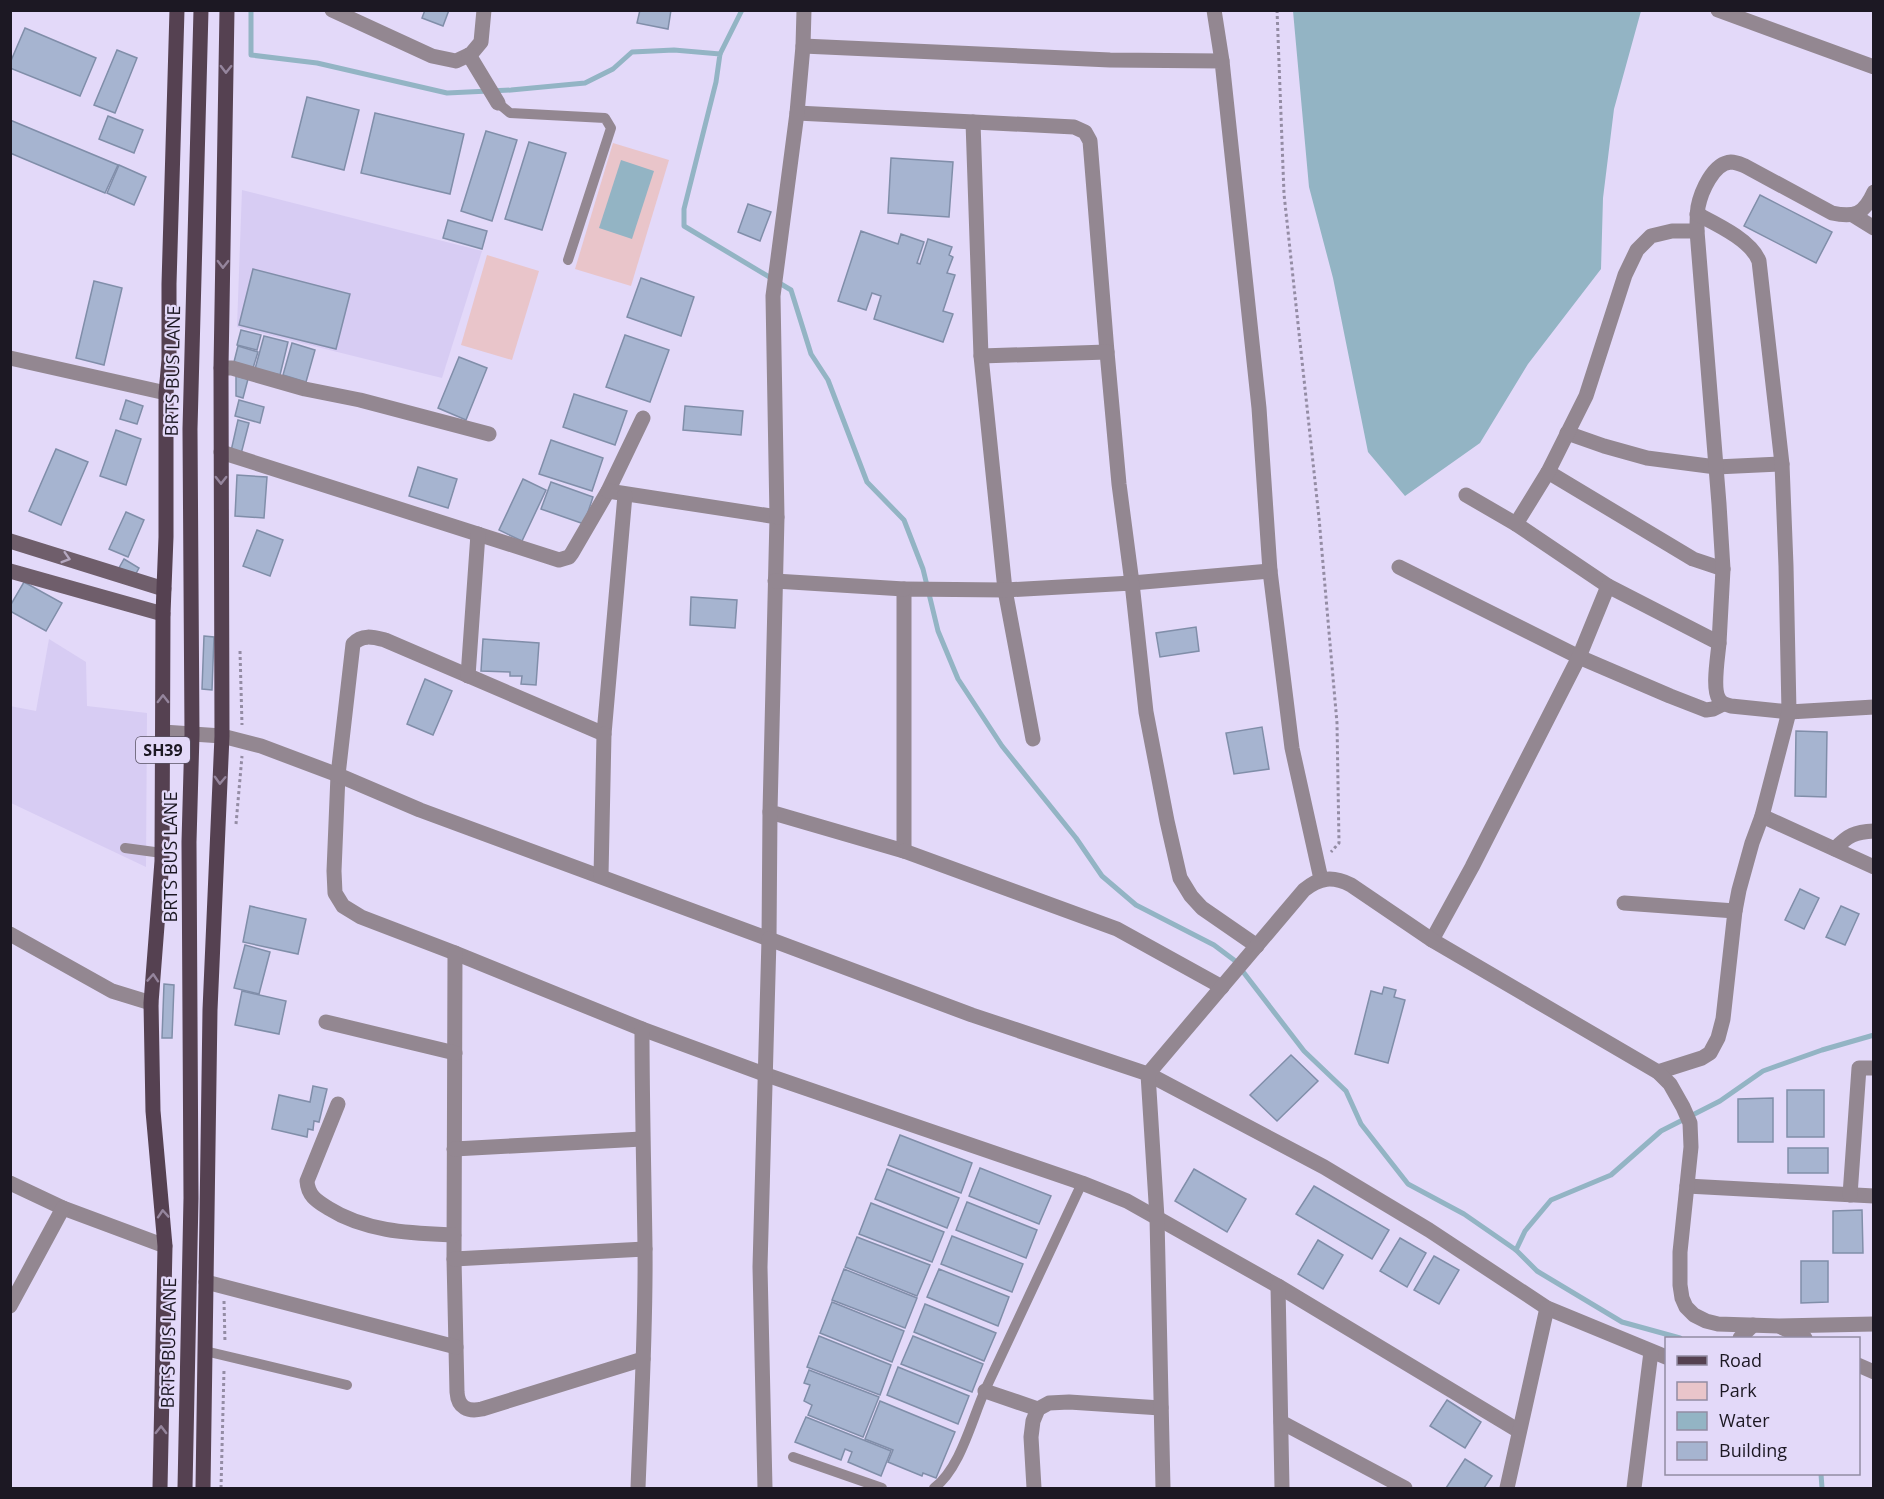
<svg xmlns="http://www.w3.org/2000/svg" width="1884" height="1499" font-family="'Open Sans',sans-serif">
	<rect width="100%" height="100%" fill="#e3d9f9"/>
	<!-- built -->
	<g fill="#d7ccf3">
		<path d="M242,190l240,61 -40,127 -205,-51z"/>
		<path d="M49,639l37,23 1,44 60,7 -1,154 -135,-64 -1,-97 26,5z"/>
	</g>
	<!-- green -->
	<g fill="#e9c5ca">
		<path d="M613,143l56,17 -38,126 -56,-17z"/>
		<path d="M487,255l52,16 -27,89 -51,-15z"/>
	</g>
	<!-- water -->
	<g fill="#93b4c4">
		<path d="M1293,11h348l-27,98 -11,89 -2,71 -73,95 -48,79 -75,53 -37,-44 -35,-174 -24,-91z"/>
		<path d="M621,160l33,11 -22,68 -33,-11z"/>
	</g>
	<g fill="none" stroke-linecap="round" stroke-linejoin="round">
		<!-- stream -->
		<g stroke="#93b4c4" stroke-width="5">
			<path d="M251,10v45l66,8 130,30 64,-3 74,-7 28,-14 19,-17 42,-2 46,4 -4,28 -32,127v17l107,64 20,64 17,26 39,102 37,38 19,49 15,62 20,48 44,67 74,92 26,38 34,29 78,40 20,15 70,91 42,40 15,33 47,60 56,30 52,36 21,21 85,51 58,16"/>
			<path d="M720,54l22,-44"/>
			<path d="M1516,1250l9,-19 26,-31 60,-25 50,-44 59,-30 43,-30 59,-21 52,-15"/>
			<path d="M1821,1474l1,14"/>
		</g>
	</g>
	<!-- building -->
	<g fill="#a6b4d0" stroke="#808ea9" stroke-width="1.5">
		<path d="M425,10h24l-6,16 -21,-8z"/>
		<path d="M640,10h31l-3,19 -31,-6z"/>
		<path d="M25,28l71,30 -16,38 -70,-28v-5z"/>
		<path d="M117,50l20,8 -22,55 -21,-8z"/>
		<path d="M307,97l52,13 -15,60 -52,-13z"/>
		<path d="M375,113l89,21 -14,60 -89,-21z"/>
		<path d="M108,116l35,14 -9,23 -35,-14z"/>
		<path d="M10,120l108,45 -13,28 -95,-40z"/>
		<path d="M486,131l31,9 -25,81 -31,-10z"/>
		<path d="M529,142l37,11 -24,77 -37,-11z"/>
		<path d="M891,158l62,4 -4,55 -61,-4z"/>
		<path d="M119,165l27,12 -12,28 -27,-12z"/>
		<path d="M1760,195l72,37 -16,31 -72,-37z"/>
		<path d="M748,204l23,8 -11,29 -22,-9z"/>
		<path d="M448,220l39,11 -5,18 -39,-11z"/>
		<path d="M861,231l37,13 3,-10 23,8 -7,21 3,1 8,-25 24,8 -3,8 4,2 -6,16 8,2 -12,36 10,3 -10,28 -69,-23 7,-23 -9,-3 -6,17 -28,-9z"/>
		<path d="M253,269l97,25 -14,55 -97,-24z"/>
		<path d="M641,278l53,19 -13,39 -54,-19z"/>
		<path d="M94,281l28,7 -18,77 -28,-7z"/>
		<path d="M241,330l20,5 -4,15 -20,-5z"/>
		<path d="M625,335l44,15 -19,52 -44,-15z"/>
		<path d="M264,336l24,6 -8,33 -25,-6z"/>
		<path d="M292,343l23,7 -9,32 -23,-7z"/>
		<path d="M238,346l20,6 -5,16 -19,-6z"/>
		<path d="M459,357l28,11 -21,52 -28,-12z"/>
		<path d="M236,376l12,3 -5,19 -7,-2z"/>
		<path d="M574,394l53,17 -12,34 -52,-18z"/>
		<path d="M126,400l17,6 -6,18 -17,-5z"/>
		<path d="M239,400l25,7 -4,16 -25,-7z"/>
		<path d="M685,406l58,5 -2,24 -58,-5z"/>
		<path d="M238,420l11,3 -8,31 -10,-3z"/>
		<path d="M116,430l25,9 -15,46 -26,-9z"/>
		<path d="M551,440l52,18 -11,33 -53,-17z"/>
		<path d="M56,449l32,13 -27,63 -32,-14z"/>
		<path d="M418,467l39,12 -9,29 -39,-12z"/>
		<path d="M237,475l30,2 -3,41 -29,-2z"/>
		<path d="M523,479l23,11 -24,51 -23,-11z"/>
		<path d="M551,482l42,15 -9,27 -43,-15z"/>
		<path d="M126,512l18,8 -16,37 -19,-8z"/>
		<path d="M257,530l26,10 -13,36 -27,-10z"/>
		<path d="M124,559l15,9 -5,9 -15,-9z"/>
		<path d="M24,582l38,21 -16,28 -36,-20v-5z"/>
		<path d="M691,597l46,3 -2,28 -45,-3z"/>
		<path d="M1196,627l3,24 -39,6 -4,-24z"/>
		<path d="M204,636l10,1 -2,53 -10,-1z"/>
		<path d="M483,639l56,4 -3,42 -15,-1 1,-8h-12v-4l-29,-1z"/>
		<path d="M425,679l27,12 -19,44 -26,-11z"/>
		<path d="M1262,727l7,42 -35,5 -8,-41z"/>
		<path d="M1796,731l31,1 -1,65 -31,-1z"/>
		<path d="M1800,889l19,9 -15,31 -19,-9z"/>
		<path d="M250,906l56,13 -8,35 -55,-12z"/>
		<path d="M1841,906l18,8 -14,31 -19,-8z"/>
		<path d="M245,945l25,7 -11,42 -25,-6z"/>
		<path d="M164,984l10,1 -2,53h-10z"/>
		<path d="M1384,987l12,3 -2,7 11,3 -17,63 -33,-9 16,-63 11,3z"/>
		<path d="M242,991l44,10 -7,33 -44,-9z"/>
		<path d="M1291,1055l27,26 -41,40 -27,-26z"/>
		<path d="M313,1086l14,3 -8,33 -5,-1 -1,9 -5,-1 -1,8 -35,-8 7,-34 31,7z"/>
		<rect x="1787" y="1090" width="37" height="47"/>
		<path d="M1773,1098v44h-35v-43z"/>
		<path d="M900,1135l72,28 -11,30 -73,-28z"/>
		<rect x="1788" y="1148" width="40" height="25"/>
		<path d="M980,1168l71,28 -12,28 -70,-28z"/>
		<path d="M887,1169l72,29 -12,30 -72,-29z"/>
		<path d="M1194,1169l52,30 -19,33 -52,-31z"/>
		<path d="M1314,1186l75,44 -17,29 -76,-45z"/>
		<path d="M967,1202l70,28 -11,28 -70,-28z"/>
		<path d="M871,1203l73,29 -12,30 -73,-28z"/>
		<path d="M1862,1210l1,43h-30v-42z"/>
		<path d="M952,1236l71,28 -11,28 -71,-28z"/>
		<path d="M857,1237l73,28 -13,31 -72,-29z"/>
		<path d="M1400,1238l26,15 -19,34 -27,-16z"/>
		<path d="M1318,1240l25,15 -20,34 -25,-15z"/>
		<path d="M1434,1256l25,14 -20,34 -25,-14z"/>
		<path d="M1801,1261h27v41l-27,1z"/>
		<path d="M844,1269l73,29 -12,30 -73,-28z"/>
		<path d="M939,1269l70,28 -11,29 -71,-29z"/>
		<path d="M832,1302l72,29 -12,31 -72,-29z"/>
		<path d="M925,1304l71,29 -12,28 -70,-29z"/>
		<path d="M819,1336l72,29 -11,30 -73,-28z"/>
		<path d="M913,1336l70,28 -11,28 -71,-28z"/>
		<path d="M898,1367l71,29 -11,28 -71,-29z"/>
		<path d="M809,1370l70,27 -16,40 -55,-22 4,-10 -8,-4 6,-16 -6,-2z"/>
		<path d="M1447,1400l34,22 -16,26 -35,-22z"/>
		<path d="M880,1401l75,31 -19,46 -13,-5 -1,3 -34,-14 5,-12 -28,-11z"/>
		<path d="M806,1417l85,34 -10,25 -33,-14 4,-10 -7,-3 -4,11 -46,-18z"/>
		<path d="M1465,1459l27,17 -8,12h-38z"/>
	</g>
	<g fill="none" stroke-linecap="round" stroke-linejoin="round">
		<!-- path -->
		<g stroke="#948ca4" stroke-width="3" stroke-dasharray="3 3" stroke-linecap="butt">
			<path d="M1277,10l7,184 35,324 18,205 2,120 -8,9"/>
			<path d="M240,651l2,74"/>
			<path d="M236,824l6,-68"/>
			<path d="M224,1301l1,42"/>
			<path d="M221,1488l3,-118"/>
		</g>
		<!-- lane -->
		<g stroke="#938791" stroke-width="10">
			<path d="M498,103l12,10 95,5 6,10 -43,132"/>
			<path d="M125,848l37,5"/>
			<path d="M205,1351l142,34"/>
			<path d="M793,1457l89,31"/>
			<path d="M934,1488c27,-20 38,-70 52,-100 32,-69 64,-137 96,-205"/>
		</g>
		<!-- street -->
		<g stroke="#938791" stroke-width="15">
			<path d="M332,10l100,46 24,5 15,-7 10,-12 3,-32"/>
			<path d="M1214,10l8,51"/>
			<path d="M1718,10l156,57"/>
			<path d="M803,46l307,14 112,1 37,347 11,163 22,177 29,131"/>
			<path d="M469,55l29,48"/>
			<path d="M797,113l277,14 11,5 5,9 17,211"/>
			<path d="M973,122l8,234 24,234 28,149"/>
			<path d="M1853,215l21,13"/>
			<path d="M981,356l126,-4 12,132 13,99 138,-12"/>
			<path d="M10,358l156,35"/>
			<path d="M221,368h11l73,21 55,11 129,34"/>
			<path d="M1567,433l37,13 43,12 69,9 66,-3"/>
			<path d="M221,452l338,108 10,-3 3,-4 36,-62 35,-73"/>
			<path d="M1548,472l145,87 30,10"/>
			<path d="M608,491l169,26 -7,295 134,39v-262l101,1 127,-7 14,129 21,109 13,57 11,18 11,12 55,38"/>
			<path d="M625,495l-21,239 -219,-94c-12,-3 -23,-6 -32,4l-15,131 -4,96 1,22 8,13 18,11 94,36 187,76 122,45 318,109 45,18 151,85 241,145"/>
			<path d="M1466,495l50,29 92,62"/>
			<path d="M777,517l-4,-221 24,-183 6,-67 1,-36"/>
			<path d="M1516,524l32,-52 38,-76 39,-121 12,-25 14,-14 21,-5h25"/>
			<path d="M1399,567l180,90 91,39 36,14 7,-1 10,-5"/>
			<path d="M775,581l129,8"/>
			<path d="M1719,643c-1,13 -7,46 0,56 2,4 8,6 12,7l58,6 85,-5"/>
			<path d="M468,676l10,-142"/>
			<path d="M163,732l59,4 39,10 77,29 82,35 349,129 1,-127"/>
			<path d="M1762,816l112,51"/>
			<path d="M1835,849c13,-14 20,-17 39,-18"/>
			<path d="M904,851l213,78 105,58"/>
			<path d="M601,876l3,-142"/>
			<path d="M1624,903l111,8"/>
			<path d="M10,934l102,57 39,12"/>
			<path d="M1432,940l40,-73 107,-210 29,-71 111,57 4,-74 -4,-65 -22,-273c0,-8 0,-16 1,-24 3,-15 15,-44 33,-45 5,0 9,2 14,4l87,47c23,5 32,1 42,-21"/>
			<path d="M455,953l-1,306 3,133c1,16 11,20 25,17l161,-50"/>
			<path d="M326,1022l129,31"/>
			<path d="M1658,1072l44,-14 8,-5 8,-15 5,-19 12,-108 4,-21 13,-47 10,-27 27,-104 -3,-146 -4,-102 -23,-203c-8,-21 -43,-37 -62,-47"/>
			<path d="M338,1104l-31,77c1,15 10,20 21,27 38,24 83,25 126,27"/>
			<path d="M454,1149l188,-10"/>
			<path d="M10,1183l53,25 102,38"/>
			<path d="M1687,1186l187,10"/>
			<path d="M1850,1195l9,-127h15"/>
			<path d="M454,1259l191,-10"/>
			<path d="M206,1282l250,65"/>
			<path d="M1278,1286l4,202"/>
			<path d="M10,1306l53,-98"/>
			<path d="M1781,1327l24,11"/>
			<path d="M1740,1338l13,-13"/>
			<path d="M1858,1365l16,7"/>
			<path d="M985,1391l53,18"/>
			<path d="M1281,1422l124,66"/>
			<path d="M638,1488c3,-80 8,-160 7,-241 -1,-72 -3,-145 -3,-218"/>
			<path d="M765,1488l-5,-221 9,-328 203,76 176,59 176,93 105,63 118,78 119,49"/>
			<path d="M1034,1488l-3,-51 2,-16 5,-12 11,-6 20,-1 92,6"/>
			<path d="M1163,1488l-6,-270 -9,-144 156,-184c16,-13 29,-14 47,-5l81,55 226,132 12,12 13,23 7,16 1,24 -11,105v33l2,13 4,9 8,8 12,6 12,3 61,2 95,-2"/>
			<path d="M1507,1488l40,-180"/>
			<path d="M1634,1488l17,-136"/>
		</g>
		<!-- secondary -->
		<g stroke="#6f5e6b" stroke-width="15">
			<path d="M10,541l154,48"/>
			<path d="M10,571l153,43"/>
		</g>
		<!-- primary -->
		<g stroke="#554151" stroke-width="15">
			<path d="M160,1488l5,-242 -12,-135 -2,-108 11,-142 1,-247 3,-77v-144l3,-33v-76l8,-274"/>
			<path d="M185,1488l6,-290 -2,-356 3,-108 -2,-305 11,-419"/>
			<path d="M203,1488l7,-478 12,-274 -1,-368 6,-358"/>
		</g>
	</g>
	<!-- one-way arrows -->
	<defs><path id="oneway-chevron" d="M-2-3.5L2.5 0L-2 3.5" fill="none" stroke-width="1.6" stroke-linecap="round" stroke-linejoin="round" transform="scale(1.5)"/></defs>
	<g stroke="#95859d">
		<use href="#oneway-chevron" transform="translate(226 69) rotate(91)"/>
		<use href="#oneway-chevron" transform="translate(223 264) rotate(91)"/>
		<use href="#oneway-chevron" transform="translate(221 480) rotate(90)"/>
		<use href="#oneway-chevron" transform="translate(163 699) rotate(-90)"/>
		<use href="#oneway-chevron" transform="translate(220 780) rotate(92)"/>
		<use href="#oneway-chevron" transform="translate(153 978) rotate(-86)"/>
		<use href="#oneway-chevron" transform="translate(163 1214) rotate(-94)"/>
		<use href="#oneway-chevron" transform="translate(161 1430) rotate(-89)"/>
	</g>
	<use stroke="#b5a8c0" href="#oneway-chevron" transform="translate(66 558) rotate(17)"/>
	<g text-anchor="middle" stroke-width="4.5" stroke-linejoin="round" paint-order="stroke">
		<!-- shield labels -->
		<rect fill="#e3d9f9" stroke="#585263" stroke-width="1.5" x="136" y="737" width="54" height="26" rx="4.5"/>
		<g font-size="16" font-weight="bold" fill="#1c1823">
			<text x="163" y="756">SH39</text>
		</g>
		<!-- street labels -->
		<g font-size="18" fill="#1c1823" stroke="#e3d9f9">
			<text transform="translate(173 371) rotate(-89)" y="6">BRTS BUS LANE</text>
			<text transform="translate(171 857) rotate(-90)" y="6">BRTS BUS LANE</text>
			<text transform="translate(169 1343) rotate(-89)" y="6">BRTS BUS LANE</text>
		</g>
	</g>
	<!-- border -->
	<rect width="1884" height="1499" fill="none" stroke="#1c1823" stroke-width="24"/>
	<!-- legend -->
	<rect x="1665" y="1337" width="195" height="138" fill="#e3d9f9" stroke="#938ca3" stroke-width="1.5"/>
	<rect x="1677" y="1356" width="30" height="9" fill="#554151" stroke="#938ca3" stroke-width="1.5"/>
	<text x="1719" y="1367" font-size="18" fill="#1c1823">Road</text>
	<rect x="1677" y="1382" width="30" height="18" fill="#e9c5ca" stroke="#938ca3" stroke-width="1.5"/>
	<text x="1719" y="1397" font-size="18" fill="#1c1823">Park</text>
	<rect x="1677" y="1412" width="30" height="18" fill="#93b4c4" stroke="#938ca3" stroke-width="1.5"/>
	<text x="1719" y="1427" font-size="18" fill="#1c1823">Water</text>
	<rect x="1677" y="1442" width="30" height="18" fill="#a6b4d0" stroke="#938ca3" stroke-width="1.5"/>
	<text x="1719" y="1457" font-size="18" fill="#1c1823">Building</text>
</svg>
